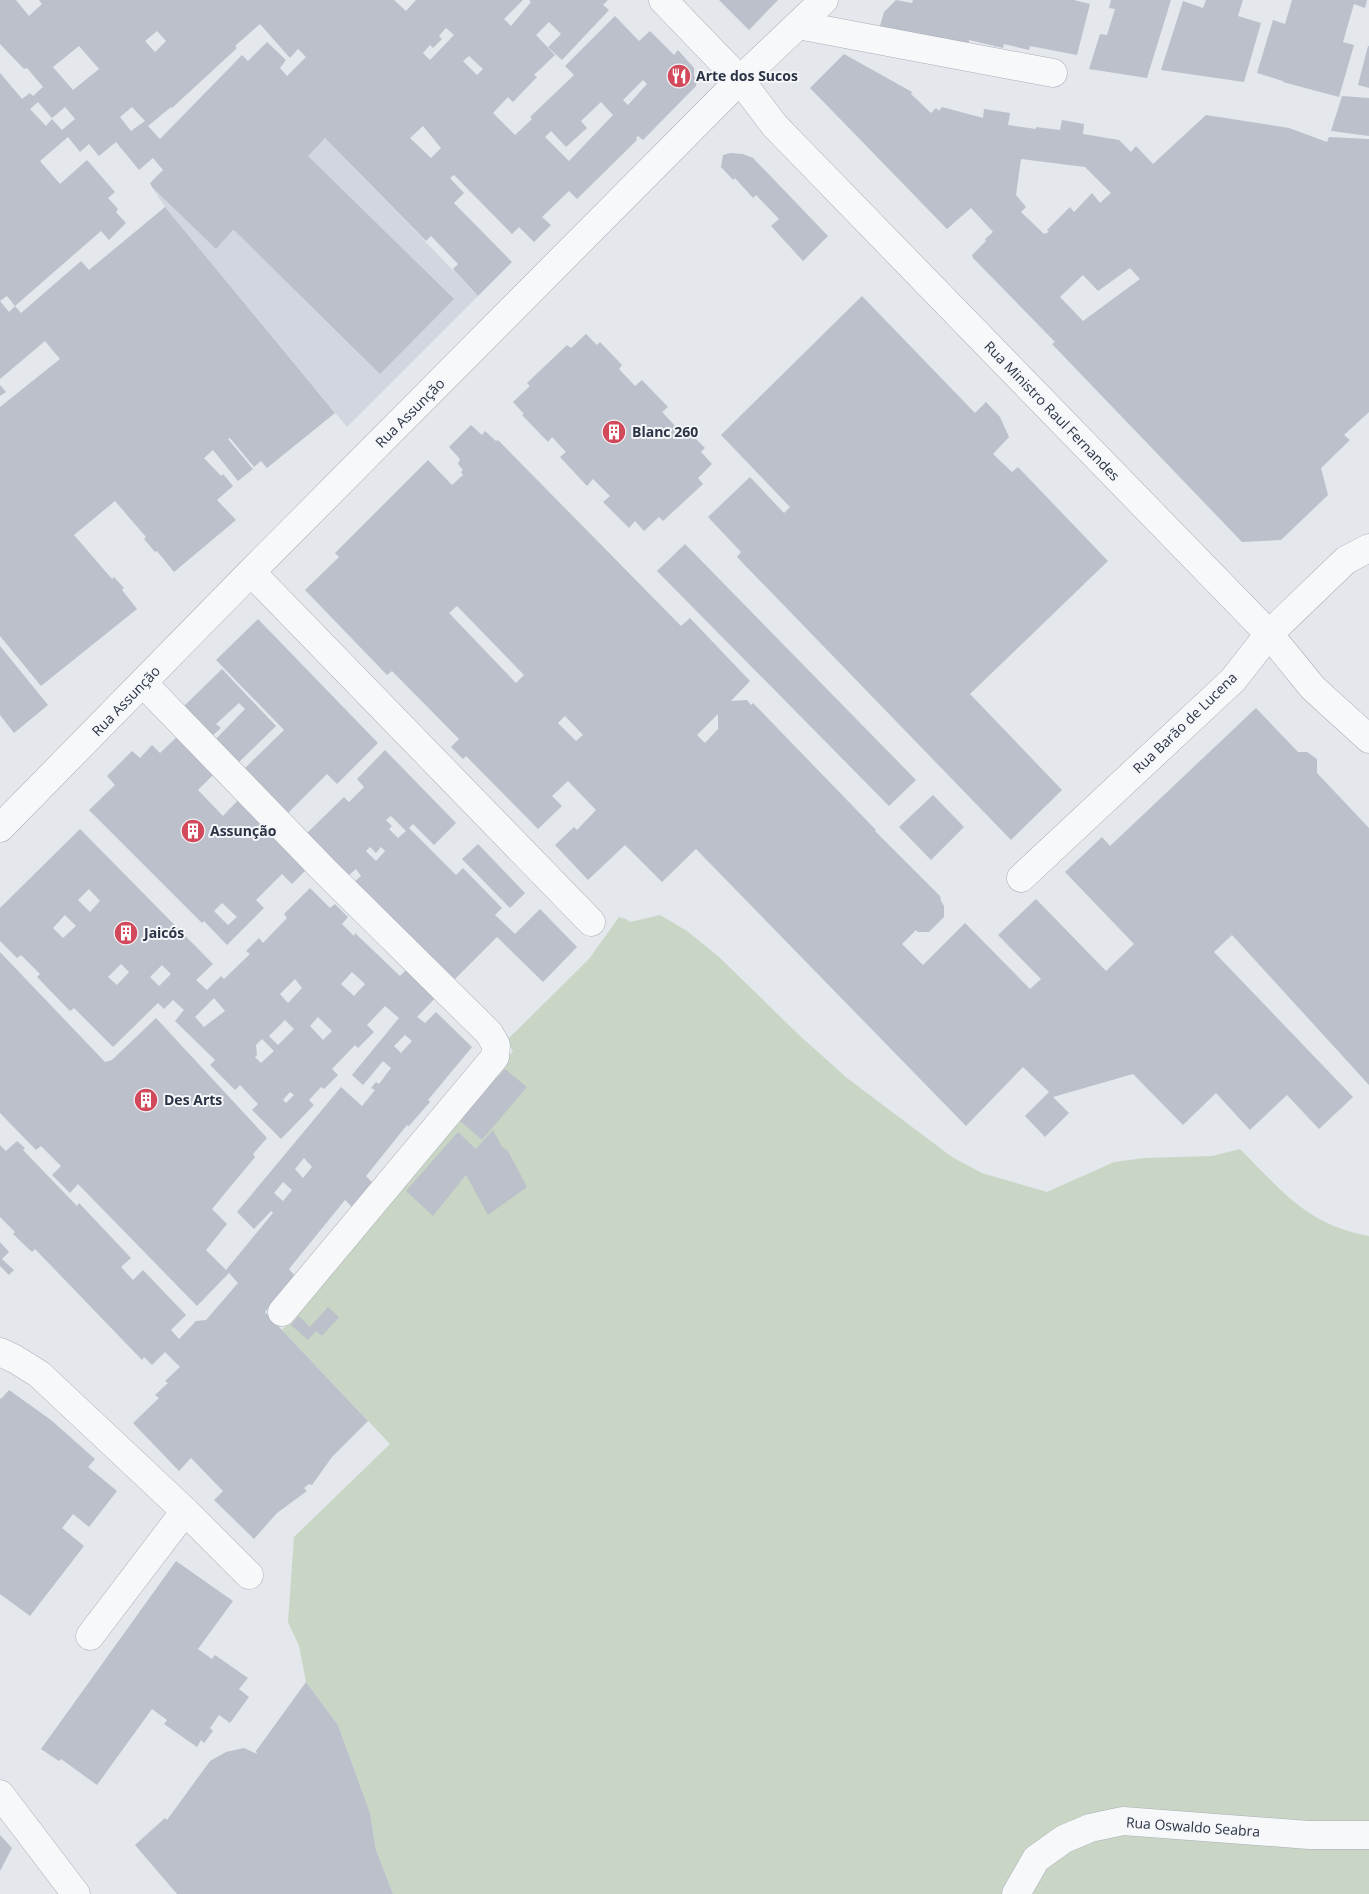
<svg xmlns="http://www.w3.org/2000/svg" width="1369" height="1894" font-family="'Open Sans',sans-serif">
	<rect width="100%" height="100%" fill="#e4e7ec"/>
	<!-- built -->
	<path fill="#d2d6de" d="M268,79l210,217 -131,131 -182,-220 -13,-20z"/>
	<!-- green -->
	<path fill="#c9d6c5" d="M660,915l27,16 32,26 80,78 48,43 105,79 30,16 65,19 67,-30 30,-4 68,-2 28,-7c42,42 67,76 129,87v658h-976l-17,-44 -6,-37 -32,-88 -32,-43 -7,-36 -11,-24 6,-85 96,-93 -108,-114 231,-279 -7,-10 83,-82 30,-42 7,2 4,3z"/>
	<!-- building -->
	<g fill="#bbc0ca" fill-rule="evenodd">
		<path d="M0,0h16l13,16 13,-12 -3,-4h355l12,11 10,-11h107l-19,19 7,7 20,-24 -2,-2h79l-5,5 6,5 -47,50 -14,-13 13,-13 -12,-12 -13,13 19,20 -21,20 3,2 -24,25 -5,-5 -15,16 22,22 17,-16 -2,-2 44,-42 -9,-9 50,-50 24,25 11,-10 24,24 4,-5 16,18v8l3,3 -1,7 -53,54 -5,-4 -2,2 1,2 -60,59 -8,-8 -27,26 9,8 -17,17 -15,-15 -7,7 -58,-59 -4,3 14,15 -10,10 58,59 -34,34 -25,-27 5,-5 -27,-28 -5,5 -101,-103 -17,18 146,143 -74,75 -145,-143 -2,-1 -17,19 -64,-62 -2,-4 13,-13 -10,-12 -14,12 -23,-28 -17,14 -10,-12 -9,8 -12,-15 -28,24 20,23 27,-24 28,32 -7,6 10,11 -2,3 10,11 -17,17 -8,-9 -86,75 6,7 60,-52 8,9 76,-63 170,206 -68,55 -6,-7 -7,6 -24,-29 -2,1 25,30 -15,12 -25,-31 -9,8 17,18 2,-2 10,12 -16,14 19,20 -62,52 -17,-21 -2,1 -11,-13 2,-2 -31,-36 -41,34 38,44 2,-2 10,11 -2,2 15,19 -96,77 -41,-50v-229l60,-48 -15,-18 -45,38v-78l9,11 6,-6 -8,-10 -7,5v-228l22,26 8,-6 3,3 10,-9 -16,-19 -3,1 -24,-25zM260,24l30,34 8,-9 8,8 -19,19 -7,-8 6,-8 -19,-18 -19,19 -6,-6 -82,84 -12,-13 23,-19 1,1 65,-60 -2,-2zM446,28l8,7 -24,25 -7,-7 7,-8 3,3 9,-9 -3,-3zM157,31l9,10 -11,11 -10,-11zM79,46l20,23 -26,21 -20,-23zM469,56l14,13 -6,6 -14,-14zM643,80l4,4 -19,21 -5,-5zM38,102l14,16 13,-11 10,12 -13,11 -10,-11 -6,7 -16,-17zM601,102l12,13 -44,46 -24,-24 6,-6 15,16 21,-19 -6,-7zM132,107l13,14 -14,10 -11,-14zM423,126l18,22 -10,10 -21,-20z"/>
		<path d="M719,0h59l-29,30z"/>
		<path d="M896,0l16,3 1,-3h161l16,4 -13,51 -47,-9 -1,4 -25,-6 -1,4 -34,-8 -1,4 -21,-5 -1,3 -69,-6 7,-24z"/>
		<path d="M1111,0h60l-24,78 -58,-9 11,-35 7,1 8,-26 -6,-1z"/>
		<path d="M1206,0h37l-5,16 23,7 -17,59 -83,-12 22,-69 20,7z"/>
		<path d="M1292,0h75l-2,8 -11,-4 -11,38 11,3 -15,52 -56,-15v-1l-26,-8 16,-53 12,4z"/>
		<path d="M1368,46h1v42l-11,-3z"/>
		<path d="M844,54l68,38 -1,2 20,19 5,-5 3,3 3,-4 41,11 1,-9 26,4 -2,12 28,4v-2l24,3 2,-10 22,4 -1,10 36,6 12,12 5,-6 17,18 53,-49 83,13 38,14 2,-5 40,2v273l-25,23 6,5 -29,28 7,27 -47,45 -39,2 -190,-198 3,-2 -82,-84 -1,-3 14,-14 -1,-2 8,-7 -22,-24 -24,21 -137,-141zM1021,159l64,8 26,26 -11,10 -8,-10 -18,19 -4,-5 -23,23 2,2 -5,2 -23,-22 5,-5 -10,-12zM1130,268l10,11 -57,42 -23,-24 23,-22 15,16z"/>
		<path d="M1342,96l27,2v38l-38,-5z"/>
		<path d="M730,153l13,1 10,4 75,78 -25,25 -32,-35 8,-7 -23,-24 -3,3 -18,-20 -2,2 -12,-13 2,-12z"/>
		<path d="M862,296l113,117 11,-11 14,15 9,20 -16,17 19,18 6,-5 90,94 -138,133 92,96 -51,50 -274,-283 4,-5 -33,-35 42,-40 34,36 6,-6 -69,-72z"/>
		<path d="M586,334l11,11 3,-3 22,23 -3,4 16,17 7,-6 26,27 -6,5 15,16 6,-2 22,22 -4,4 11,12 -14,14 5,6 -40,37 -4,-4 -15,14 -9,-10 -6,7 -26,-26 7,-6 -17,-17 -6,7 -27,-29 6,-5 -14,-15 -4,5 -26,-27 2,-1 -11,-12 17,-16 -3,-3 40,-38 4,3z"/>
		<path d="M0,385l6,7 -6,4z"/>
		<path d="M471,425l11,10 3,-4 11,10 2,-1 183,186 9,-8 60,63 -19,20 16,-1 4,5 2,-2 123,127 -1,1 65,65 1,5 3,5v11l-15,15h-11l-2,-2 -14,14 21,21 42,-42 65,66 11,-10 -43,-44 38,-36 70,72 28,-27 -69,-72 37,-35 8,9 146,-138 42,44h9l10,7v14l52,55v257l-137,-150 -18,17 139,145 -34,32 -32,-34 -37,35 -34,-37 -33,32 -50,-51 -80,23 16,16 -24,24 -20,-21 24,-24 -26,-25 -57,59 -270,-277 -34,33 -37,-37 -37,35 -33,-35 19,-18 3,3 19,-20 -28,-29 -16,15 10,10 -24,23 -72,-73 -3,3 -12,-12 8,-8 -67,-68 -5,4 -82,-85 34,-33 -4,-4 93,-93 24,25 11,-10 -2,-3 2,-2 -5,-6 2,-5 -11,-12zM457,606l67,69 -8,8 -67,-70zM718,714v15l-13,14 -8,-8zM565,716l18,19 -7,6 -18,-18z"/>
		<path d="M685,544l231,236 -27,26 -232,-235z"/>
		<path d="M258,619l120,124 -41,41 -10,-10 -41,41 -44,-44 42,-41 -68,-70z"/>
		<path d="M0,646l48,59 -34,28 -14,-18z"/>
		<path d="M222,669l54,57 -40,39 -23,-23 32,-33 -6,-6 -23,21 5,4 -11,10 -29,-29z"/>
		<path d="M179,735l37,37 -18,18 25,26 18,-19 69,69 -18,18 -10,-10 -26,26 8,8 -37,37 -23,-24 -2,2 -113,-113 26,-25 -8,-9 25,-25 8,7 12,-13 8,8zM222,903l15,14 -9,8 -14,-14z"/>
		<path d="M385,750l71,73 -22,22 -21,-21 -4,4 47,47 7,-7 39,40 -7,7 20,19 25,-25 37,38 -34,35 -46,-45 -45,45 -99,-99 8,-7 -5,-7 -9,8 -42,-42 39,-38 5,5 15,-15 -7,-8zM391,816l15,15 -8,7 -9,-9 3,-3 -6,-6zM370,847l6,6 5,-6 4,4 -9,10 -10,-10z"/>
		<path d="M933,795l31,32 -33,33 -32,-33z"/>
		<path d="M80,829l133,135 -17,16 11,10 14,-14 3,3 26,-25 -4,-3 13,-13 4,5 24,-25 -3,-4 26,-26 20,20 5,-4 13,13 -6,7 12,12 1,-3 45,43 9,-9 30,27 -22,23 8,6 11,-11 36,35 -44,53 2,2 -21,24 -2,-1 -41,51 6,6 -20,25 -7,-7 -56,69 6,7 -30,36 103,109 -36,36 -20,28 -3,-1 -5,4 3,3 -30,22 -23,26 -40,-39 9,-9 -32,-33 -12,13 -46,-48 26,-25 -4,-3 13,-12 -3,-2 15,-14 -15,-15 -13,13 -8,-8 -2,3 -107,-111 -3,3 -19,-18 2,-2 -15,-15v-72l6,6 11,-10 8,7 -2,2 54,56 2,-3 52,55 -10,9 12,13 10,-10 43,45 -15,15 8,9 17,-18 10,-1 32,-37 -9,-10 -32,33 -119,-122 -8,9 -18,-18 9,-9 -20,-20 -5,4 -36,-37v-161l105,110 7,-2 44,-42 111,120 -14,16 2,3 -43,52 15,15 -21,26 20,20 47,-57 -2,-2 -17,18 -17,-17 104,-125 21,19 13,-16 -4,-2 5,-6 3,2 12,-16 -8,-7 -20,24 -11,-10 47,-57 -14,-12 -18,19 7,7 -16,16 -3,-3 -23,24 6,6 -14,14 -3,-2 -12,13 5,5 -33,34 -29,-29 6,-6 -18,-19 -5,5 -25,-25 5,-5 -40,-39 9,-11 -11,-10 -9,9 -6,-6 -45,44 -39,-39 -4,3 -33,-34 3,-3 -19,-19 -4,3 -17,-17v-33zM89,889l11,12 -10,11 -12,-12zM65,915l11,11 -13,12 -10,-10zM121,964l8,8 -12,13 -9,-8zM162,965l9,9 -12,12 -9,-9zM352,972l13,12 -11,12 -13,-12zM295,979l7,9 -14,15 -8,-9zM214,998l11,13 -21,16 -9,-10zM318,1017l14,14 -9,9 -13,-14zM285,1020l9,9 -16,16 -9,-9zM405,1035l7,6 -11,12 -7,-7zM262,1039l12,12 -13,12 -6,-6 2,-2 -1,-10zM290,1092l4,3 -8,8 -3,-3zM304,1158l8,9 -9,11 -8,-9zM283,1182l9,8 -9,11 -9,-8z"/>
		<path d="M478,844l47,49 -15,15 -48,-49z"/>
		<path d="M505,1069l22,18 -45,53 -23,-20 38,-45 2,1z"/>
		<path d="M493,1130l9,17 6,4 19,36 -39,28 -22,-40 -33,41 -27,-25 52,-59 18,17z"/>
		<path d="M0,1242l9,10 -7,7 12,11 -5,5 -9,-9z"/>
		<path d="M328,1307l11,10 -17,19 -6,-5 -8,9 -17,-15 8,-9 11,11z"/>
		<path d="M9,1390l42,30 44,39 -7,8 29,24 -28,36 -16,-13 -11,14 22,18 -54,70 -30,-22v-196l1,1z"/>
		<path d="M176,1561l57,40 -35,48 14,10 3,-4 33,23 -9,11 10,8 -19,26 -11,-8 -9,13 3,3 -9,12 -3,-3 -4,7 -33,-23 3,-4 -15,-11 -55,76 -36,-26 -2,2 -18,-12z"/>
		<path d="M306,1682l32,43 32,88 6,37 17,44h-216l-42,-49 30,-27 2,2 43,-59 16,-9 18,-4 13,6 -1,-3z"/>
		<path d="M0,1835l12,13 -12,23z"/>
	</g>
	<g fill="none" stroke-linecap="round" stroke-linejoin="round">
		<!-- minor casing -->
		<g stroke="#a9aeb7" stroke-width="29">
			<g id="minor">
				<path d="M663,0l77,80 35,46 494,508 44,54 56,51"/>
				<path d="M798,25l255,48"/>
				<path d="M251,572l340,350"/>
				<path d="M143,683l182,188 164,162 7,12 -1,12 -213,255"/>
				<path d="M0,828l251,-256 489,-492 84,-80"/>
				<path d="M1021,878l212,-198 36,-46 77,-74 23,-12"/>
				<path d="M0,1352l15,7 24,15 146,137 64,64"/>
				<path d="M90,1636l95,-125"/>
				<path d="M0,1794l76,100"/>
				<path d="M1016,1894l20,-35 28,-20 26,-11 33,-7 186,14h60"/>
			</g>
		</g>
		<!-- minor -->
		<use href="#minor" stroke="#f7f8fa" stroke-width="28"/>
	</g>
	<!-- icons -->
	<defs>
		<g id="restaurant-disc" transform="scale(1.25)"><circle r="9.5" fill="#d1495b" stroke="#f4f6f9"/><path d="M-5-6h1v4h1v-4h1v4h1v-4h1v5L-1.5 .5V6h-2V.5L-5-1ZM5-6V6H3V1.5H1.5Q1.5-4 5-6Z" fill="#fff"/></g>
		<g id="building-disc" transform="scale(1.25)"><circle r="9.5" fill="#d1495b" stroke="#f4f6f9"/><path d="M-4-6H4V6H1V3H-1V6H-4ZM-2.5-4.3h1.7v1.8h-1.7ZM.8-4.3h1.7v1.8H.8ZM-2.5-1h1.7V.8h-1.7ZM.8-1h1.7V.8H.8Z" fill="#fff"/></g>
	</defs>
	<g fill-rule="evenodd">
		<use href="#restaurant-disc" x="679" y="76"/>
		<use href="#building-disc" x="614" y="432"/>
		<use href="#building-disc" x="193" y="831"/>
		<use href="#building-disc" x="126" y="933"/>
		<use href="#building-disc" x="146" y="1100"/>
	</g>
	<g text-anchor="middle" stroke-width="4" stroke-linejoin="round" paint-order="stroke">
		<!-- poi labels -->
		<g font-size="14" font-weight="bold" fill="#2b3445" stroke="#f4f6f9" text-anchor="start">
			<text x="696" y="81">Arte dos Sucos</text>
			<text x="632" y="437">Blanc 260</text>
			<text x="210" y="836">Assunção</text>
			<text x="144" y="938">Jaicós</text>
			<text x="164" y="1105">Des Arts</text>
		</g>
		<!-- street labels -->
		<g font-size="14" fill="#2b3445" stroke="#f4f6f9">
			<text transform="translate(1052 411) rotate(46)" y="5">Rua Ministro Raul Fernandes</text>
			<text transform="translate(410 413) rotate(-45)" y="5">Rua Assunção</text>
			<text transform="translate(126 701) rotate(-46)" y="5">Rua Assunção</text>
			<text transform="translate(1185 723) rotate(-44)" y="5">Rua Barão de Lucena</text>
			<text transform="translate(1193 1827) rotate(4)" y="5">Rua Oswaldo Seabra</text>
		</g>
	</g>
</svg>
